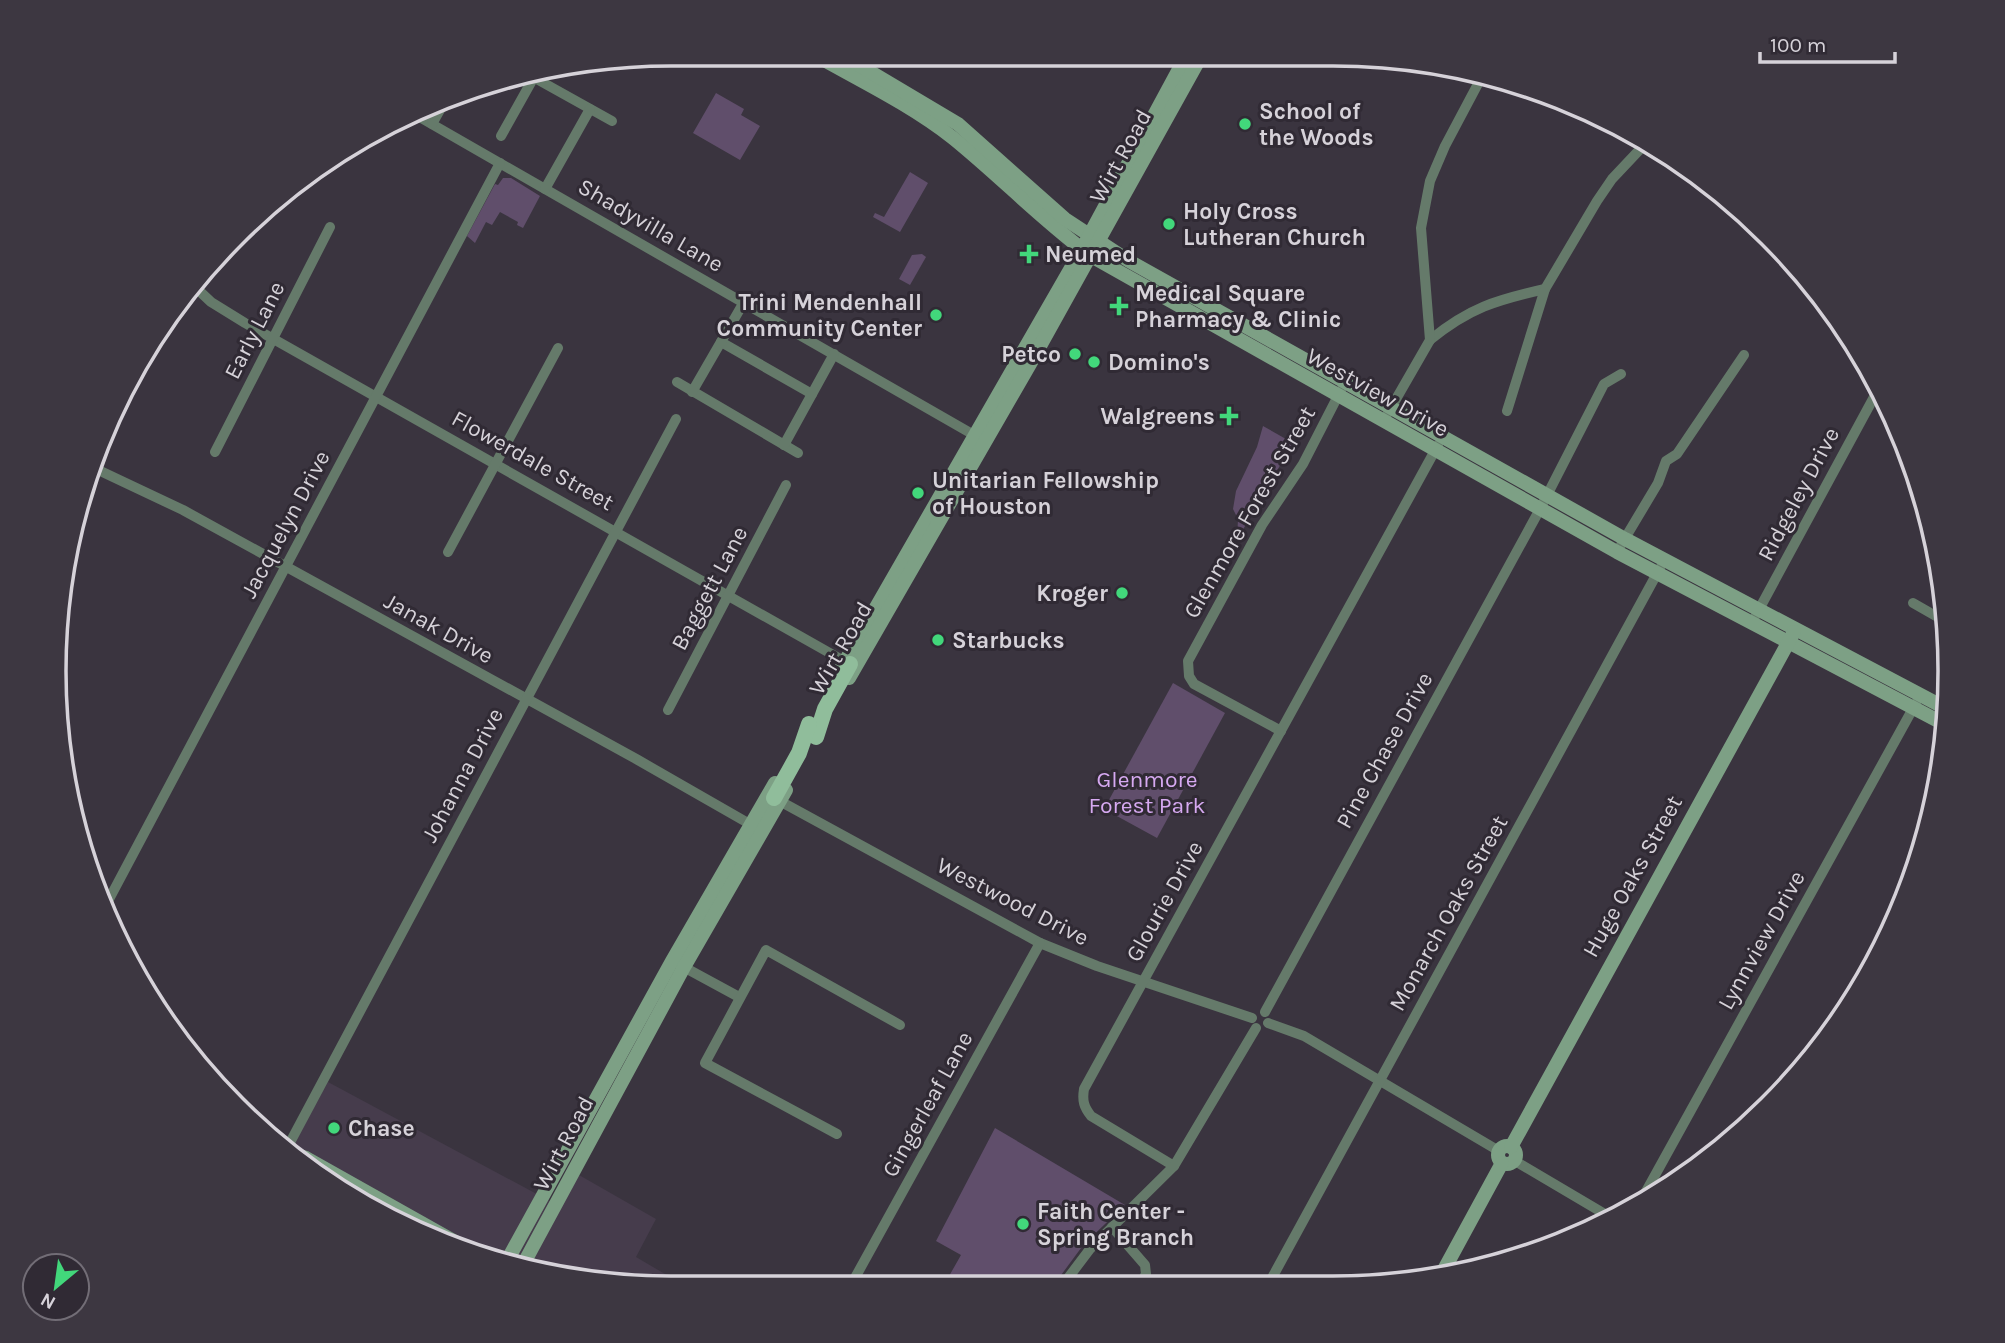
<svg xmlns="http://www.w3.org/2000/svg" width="2005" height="1343" font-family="Karla,sans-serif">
	<rect width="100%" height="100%" fill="#3a343f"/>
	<!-- built -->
	<path fill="#463c4c" d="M328,1082l231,124 20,-31 77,44 -20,38 46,27 -91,-1 -192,-58 -110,-73z"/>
	<!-- green -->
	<g fill="#604e6b">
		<path d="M716,93l28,16 -3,6 19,11 -20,34 -47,-27z"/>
		<path d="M910,172l18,11 -28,49 -27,-15 2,-4 9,4z"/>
		<path d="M503,178h8l29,18 -17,32 -6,-3 1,-3 -18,-10 -8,13 -6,-3 -11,21 -8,-7 28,-52 3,1z"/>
		<path d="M922,254l4,3 -16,28 -11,-6 13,-24z"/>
		<path d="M1263,426l30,17 -56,97 1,-21 -5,-10 3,-18 21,-44z"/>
		<path d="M1173,683l52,30 -68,125 -53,-29z"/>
		<path d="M995,1128l130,77 -41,39 -31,42 -109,-1 17,-30 -25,-14z"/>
	</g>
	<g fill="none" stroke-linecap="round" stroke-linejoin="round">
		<!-- street -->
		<g stroke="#657a6a" stroke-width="10">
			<path d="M533,77l79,44"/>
			<path d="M416,115l558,320"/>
			<path d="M432,124l13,-23"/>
			<path d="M501,136l33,-59"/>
			<path d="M545,189l45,-80"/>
			<path d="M193,285l18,17 34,21 606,342"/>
			<path d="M1430,340c39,-32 66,-40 115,-51"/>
			<path d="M721,342l91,52"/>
			<path d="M677,382l121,71"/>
			<path d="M692,392l52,-90"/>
			<path d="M1507,411l38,-122 52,-88 15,-22 33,-35"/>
			<path d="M1388,413l42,-73 -9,-112 9,-47 15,-35 35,-66"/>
			<path d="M784,445l50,-91"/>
			<path d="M215,452l115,-225"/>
			<path d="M94,468l89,42 455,250 117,67"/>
			<path d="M1621,545l37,-62 8,-22 11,-7 67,-99"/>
			<path d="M448,552l110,-204"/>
			<path d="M1913,603l35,20"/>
			<path d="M1756,615l124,-229"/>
			<path d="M668,710l118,-225"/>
			<path d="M1281,731l-87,-47 -5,-8 -1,-15 74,-136 41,-61 38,-74"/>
			<path d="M776,799l264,144 57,23 155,52"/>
			<path d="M106,905l394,-742"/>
			<path d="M680,965l59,32"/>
			<path d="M1265,1012l275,-503 64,-125 17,-10"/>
			<path d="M1268,1023l36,13 195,115"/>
			<path d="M837,1134l-132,-71 61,-113 134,75"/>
			<path d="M286,1150l390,-731"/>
			<path d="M1515,1161l100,59"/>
			<path d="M1174,1166l-83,-50c-7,-9 -9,-15 -7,-27l354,-644"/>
			<path d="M1638,1206l278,-503"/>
			<path d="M1112,1227l33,38 1,9 -7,12"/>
			<path d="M851,1285l189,-342"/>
			<path d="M1062,1286l28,-37 84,-83 82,-138"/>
			<path d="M1267,1287l393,-719"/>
		</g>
		<!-- secondary -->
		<g stroke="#7da085" stroke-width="14">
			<path d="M815,55c46,26 96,50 138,83 47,38 89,82 138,118l526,296 329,173"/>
			<path d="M842,55l116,69 107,95 64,42 496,278 322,170"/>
			<path d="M839,672l243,-423 103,-191"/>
			<path d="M849,678l181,-314 170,-306"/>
			<circle cx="1507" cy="1155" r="9"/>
			<path d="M1511,1147l283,-515"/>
			<path d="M290,1153l16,5 153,86"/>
			<path d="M508,1259l164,-298 103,-178"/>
			<path d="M524,1263l160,-296 102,-177"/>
			<path d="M1440,1277l62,-114"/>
		</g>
		<!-- primary -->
		<g stroke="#90bd9b" stroke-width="16">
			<path d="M816,737l9,-28 25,-45"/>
			<path d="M774,798l25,-45 10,-29"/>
		</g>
	</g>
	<!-- markers -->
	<g fill="#42d77b" stroke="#302a34" stroke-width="2.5">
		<circle cx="1245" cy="124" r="7"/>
		<circle cx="1169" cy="224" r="7"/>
		<path d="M1025.5 243.5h7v7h7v7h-7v7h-7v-7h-7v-7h7z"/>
		<path d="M1115.5 295.5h7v7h7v7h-7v7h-7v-7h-7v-7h7z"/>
		<circle cx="936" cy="315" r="7"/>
		<circle cx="1075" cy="354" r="7"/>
		<circle cx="1094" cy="362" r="7"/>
		<path d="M1225.5 405.5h7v7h7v7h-7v7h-7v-7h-7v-7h7z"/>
		<circle cx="918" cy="493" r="7"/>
		<circle cx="1122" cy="593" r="7"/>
		<circle cx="938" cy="640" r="7"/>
		<circle cx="334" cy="1128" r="7"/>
		<circle cx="1023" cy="1224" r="7"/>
	</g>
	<g text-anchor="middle" stroke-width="6" stroke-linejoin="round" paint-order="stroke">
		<!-- poi labels -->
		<g font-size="23" font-weight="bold" fill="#d6d2d9" stroke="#302a34" text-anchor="start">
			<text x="1259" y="119">School of<tspan x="1259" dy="26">the Woods</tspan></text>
			<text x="1183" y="219">Holy Cross<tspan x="1183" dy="26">Lutheran Church</tspan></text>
			<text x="1045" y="262">Neumed</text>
			<text x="1135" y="301">Medical Square<tspan x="1135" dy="26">Pharmacy &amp; Clinic</tspan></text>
			<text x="922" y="310" text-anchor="end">Trini Mendenhall<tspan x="922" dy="26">Community Center</tspan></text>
			<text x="1061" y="362" text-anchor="end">Petco</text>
			<text x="1108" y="370">Domino's</text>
			<text x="1215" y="424" text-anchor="end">Walgreens</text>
			<text x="932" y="488">Unitarian Fellowship<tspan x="932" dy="26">of Houston</tspan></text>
			<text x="1108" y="601" text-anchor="end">Kroger</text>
			<text x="952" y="648">Starbucks</text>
			<text x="348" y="1136">Chase</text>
			<text x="1037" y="1219">Faith Center -<tspan x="1037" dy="26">Spring Branch</tspan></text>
		</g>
		<!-- street labels -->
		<g font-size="23" fill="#d6d2d9" stroke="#302a34">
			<text transform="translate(1120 156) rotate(-61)" y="8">Wirt Road</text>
			<text transform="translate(651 225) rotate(30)" y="8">Shadyvilla Lane</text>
			<text transform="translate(254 330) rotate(-63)" y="8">Early Lane</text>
			<text transform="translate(1378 392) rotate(29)" y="8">Westview Drive</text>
			<text transform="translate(533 460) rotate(29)" y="8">Flowerdale Street</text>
			<text transform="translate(1798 494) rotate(-62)" y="8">Ridgeley Drive</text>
			<text transform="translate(1249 512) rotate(-60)" y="8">Glenmore Forest Street</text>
			<text transform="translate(285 524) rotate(-62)" y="8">Jacquelyn Drive</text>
			<text transform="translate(709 588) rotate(-62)" y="8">Baggett Lane</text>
			<text transform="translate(439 628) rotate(29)" y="8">Janak Drive</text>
			<text transform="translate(840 648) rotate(-60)" y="8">Wirt Road</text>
			<text transform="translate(1384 750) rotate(-61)" y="8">Pine Chase Drive</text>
			<text transform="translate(462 775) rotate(-62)" y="8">Johanna Drive</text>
			<text transform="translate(1632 876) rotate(-61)" y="8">Huge Oaks Street</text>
			<text transform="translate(1013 901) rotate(27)" y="8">Westwood Drive</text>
			<text transform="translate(1164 901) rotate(-61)" y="8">Glourie Drive</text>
			<text transform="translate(1448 913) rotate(-61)" y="8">Monarch Oaks Street</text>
			<text transform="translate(1761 940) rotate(-61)" y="8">Lynnview Drive</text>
			<text transform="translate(927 1104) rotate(-61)" y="8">Gingerleaf Lane</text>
			<text transform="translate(563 1143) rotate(-62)" y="8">Wirt Road</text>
		</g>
		<!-- park labels -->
		<g font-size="23" fill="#d6a9f1" stroke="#302a34">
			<text x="1147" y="787">Glenmore<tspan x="1147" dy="26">Forest Park</tspan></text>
		</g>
	</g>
	<!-- crop -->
	<path d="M0 0H2005V1343H0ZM671 66H1333A605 605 0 0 1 1938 671V671A605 605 0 0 1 1333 1276H671A605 605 0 0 1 66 671V671A605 605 0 0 1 671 66Z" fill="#3d3741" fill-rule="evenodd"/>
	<path fill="none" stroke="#d6d2d9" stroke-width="3.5" d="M671 66H1333A605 605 0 0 1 1938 671V671A605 605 0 0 1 1333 1276H671A605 605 0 0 1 66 671V671A605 605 0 0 1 671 66Z"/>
	<!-- north arrow -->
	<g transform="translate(56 1287) rotate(209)"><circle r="33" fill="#302a34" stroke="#726d76" stroke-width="2"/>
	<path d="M0-5L12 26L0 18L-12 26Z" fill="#42d77b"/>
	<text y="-10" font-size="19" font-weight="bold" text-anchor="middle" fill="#d6d2d9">N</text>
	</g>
	<!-- scale -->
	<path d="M1760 52v10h135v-10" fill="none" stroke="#d6d2d9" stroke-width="3.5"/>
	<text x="1770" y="52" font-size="21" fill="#d6d2d9" stroke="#302a34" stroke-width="5" paint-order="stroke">100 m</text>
</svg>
